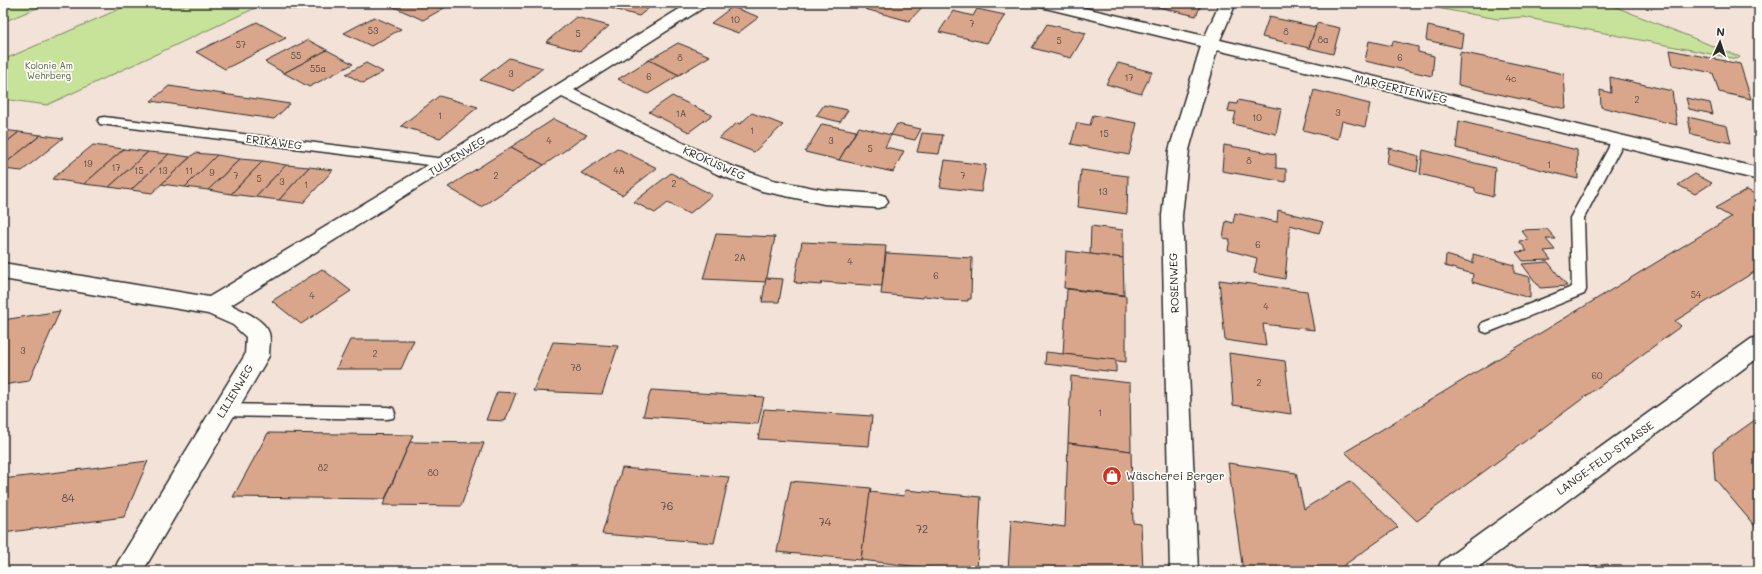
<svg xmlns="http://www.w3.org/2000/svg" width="1762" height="574" font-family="Mali,sans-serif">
	<rect width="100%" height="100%" fill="#f2e2d7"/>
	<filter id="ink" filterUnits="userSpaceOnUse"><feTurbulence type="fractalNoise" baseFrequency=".025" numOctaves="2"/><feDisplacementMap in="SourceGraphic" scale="8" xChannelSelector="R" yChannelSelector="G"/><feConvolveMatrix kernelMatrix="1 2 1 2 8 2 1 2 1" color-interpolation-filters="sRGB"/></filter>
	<g filter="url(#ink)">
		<!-- green -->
		<g fill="#c7e299" stroke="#798662">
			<path d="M3,3h46l-46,19z"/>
			<path d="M133,3h133l-219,102 -44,-6v-39z"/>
			<path d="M1409,3h197l134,54 -3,2 -214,-42 -25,2z"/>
		</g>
		<!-- building -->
		<g fill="#d9a68c" stroke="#2b2b2b">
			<path d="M385,3h68l-30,17z"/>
			<path d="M611,3h44l-16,13 -33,-9z"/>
			<path d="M871,3h55l-17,18 -44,-12z"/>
			<path d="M1156,3h46l-6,13 -42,-10z"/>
			<path d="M732,7l27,10 -21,16 -27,-10z"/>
			<path d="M977,9l28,6 -18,28 -48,-11 14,-21 20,5z"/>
			<path d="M374,17l27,12 -30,17 -27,-13z"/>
			<path d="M576,17l33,9 -29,25 -34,-9z"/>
			<path d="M1269,17l47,10 -7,21 -47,-11z"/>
			<path d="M257,22l29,16 -61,31 -29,-17z"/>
			<path d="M1317,23l23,5 -7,26 -24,-6z"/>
			<path d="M1047,24l39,9 -15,25 -39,-10z"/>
			<path d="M1428,26l35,8 -2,14 -35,-8z"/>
			<path d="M308,40l19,10 -43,23 -19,-11z"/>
			<path d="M1369,41l23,5 1,-5 25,6v5l16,4 -2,20 -67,-15z"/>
			<path d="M678,43l32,13 -31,19 -30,-15z"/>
			<path d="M327,50l26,14 -44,23 -25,-14z"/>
			<path d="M1670,50l70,14 11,35 -32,-7 -6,-19 -40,-8z"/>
			<path d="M1460,52l104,22 2,35 -108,-24z"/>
			<path d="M509,58l34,10 -29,23 -34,-11z"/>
			<path d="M649,60l30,15 -31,19 -30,-15z"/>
			<path d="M366,63l17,9 -20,11 -17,-9z"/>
			<path d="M1118,63l34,9 -11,22 -35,-10z"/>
			<path d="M1610,77l62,14 5,34 -76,-18 -1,-17 11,3z"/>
			<path d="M169,86l121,18 -16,15 -123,-18z"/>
			<path d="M1314,90l56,14 -5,23 -23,-6 -4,18 -35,-9z"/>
			<path d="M439,96l39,11 -38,31 -39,-12z"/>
			<path d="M672,96l40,19 -23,17 -40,-20z"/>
			<path d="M1686,98l24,5 3,11 -24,-5z"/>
			<path d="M1238,100l43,9 -5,25 -43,-10 3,-12 -8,-1 2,-8 7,1z"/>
			<path d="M824,105l24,5 -8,12 -24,-6z"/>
			<path d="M752,113l31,12 -29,27 -35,-14 18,-15 3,1z"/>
			<path d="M1093,115l44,8 -8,32 -58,-11 6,-21 13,2z"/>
			<path d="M1688,117l39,9 4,17 -40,-9z"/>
			<path d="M554,119l33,16 -43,30 -33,-18z"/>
			<path d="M1459,121l118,29 1,29 -122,-31z"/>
			<path d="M822,124l34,7 -17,29 -34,-8z"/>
			<path d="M897,124l24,5 -6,11 -24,-5z"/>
			<path d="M859,127l32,8 -6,12 19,4 -11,21 -54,-12z"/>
			<path d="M3,130l16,2 -16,13z"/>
			<path d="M19,132l22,3 -38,30v-20z"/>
			<path d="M922,133l21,2 -4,19 -22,-2z"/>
			<path d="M41,135l22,3 -41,33 -19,-2v-4z"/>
			<path d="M93,145l31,4 -40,35 -32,-5z"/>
			<path d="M1224,145l52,9v14l10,1v13l-64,-11z"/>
			<path d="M511,147l33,18 -63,42 -33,-20z"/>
			<path d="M617,148l40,20 -35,27 -41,-22z"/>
			<path d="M1389,148l30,8 -2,16 -30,-8z"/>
			<path d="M124,149l24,3 -39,35 -25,-3z"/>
			<path d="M1423,150l72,18 -2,29 -18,-5v-4l-55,-14z"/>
			<path d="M148,152l21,2 -38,36 -22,-3z"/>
			<path d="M195,153l22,2 -32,32 -24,-3z"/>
			<path d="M169,154l21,3 -38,36 -21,-3z"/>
			<path d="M217,155l23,4 -32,31 -23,-3z"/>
			<path d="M240,159l23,2 -32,33 -23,-4z"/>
			<path d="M945,160l41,5 -5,27 -41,-5z"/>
			<path d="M263,161l23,4 -31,32 -24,-3z"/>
			<path d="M286,165l23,2 -30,33 -24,-3z"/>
			<path d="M309,167l24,3 -30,33 -24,-3z"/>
			<path d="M1081,170l47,6 -1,38 -49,-7z"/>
			<path d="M671,173l41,22 -23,19 -21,-11 -13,10 -21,-11z"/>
			<path d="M1695,174l17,9 -17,11 -17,-9z"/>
			<path d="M1747,190l12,6v73l-84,52 6,5 -264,195 -72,-69 386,-235 -16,-9z"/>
			<path d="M1278,210l45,12 -4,11 -29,-8 -5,54 -31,-6 3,-15 -29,-8 2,-11 -7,-1 3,-17 7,2 2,-10 42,9z"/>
			<path d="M1091,226l32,4v28l-33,-4z"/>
			<path d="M1547,229l9,10h-10l9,11 -11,1 7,9 -28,1 -7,-9 11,-1 -8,-10 10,-1 -8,-10z"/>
			<path d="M716,234l59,3 -9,45 -63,-3z"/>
			<path d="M802,242l84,4 -4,40 -60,-4 -1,3 -25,-2 1,-1h-3z"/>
			<path d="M1066,251l57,7 1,37 -60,-7z"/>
			<path d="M886,253l86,5 -1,41h-3v2l-24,-1v-2l-20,-2 -1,2 -42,-4z"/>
			<path d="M1473,254l41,11v8l16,4v21l-58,-16 1,-8 -28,-8 1,-11 27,8z"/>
			<path d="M1548,262l19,24 -27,2 -18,-24z"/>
			<path d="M322,269l29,22 -50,33 -29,-23z"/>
			<path d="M766,278l17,1 -4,23h-17z"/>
			<path d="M1219,280l88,11 7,39 -51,-6 3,22 -41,-6z"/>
			<path d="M1067,289l59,7v66l-63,-8z"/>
			<path d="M60,311l-31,70 -26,4v-65z"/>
			<path d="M350,340h64l-13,29h-65z"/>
			<path d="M553,342l65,4 -16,48 -69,-3z"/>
			<path d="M1046,352l70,8v12l-71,-8z"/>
			<path d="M1229,353l56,8 6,53 -58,-9z"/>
			<path d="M1071,376l59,7 1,68 -63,-8z"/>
			<path d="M651,390l113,7 -6,27 -115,-8z"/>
			<path d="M497,392l19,1 -11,28 -19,-1z"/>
			<path d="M764,409l108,7 -3,30 -111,-7z"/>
			<path d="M1759,417v114l-44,-52 -2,-29z"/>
			<path d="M268,433l145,2 -28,64 -152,-2z"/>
			<path d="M410,442l74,1 -23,63 -78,-1z"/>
			<path d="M1068,443l63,8 2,72 8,1 2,47h-135l3,-51 54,7z"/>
			<path d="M148,461l-24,56 -121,16v-54z"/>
			<path d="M1228,463l68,10 8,36 46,-28 48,46 -62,44h-93z"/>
			<path d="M622,468l107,9 -15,66 -112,-9z"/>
			<path d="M791,481l80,7 -10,72 -84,-8z"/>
			<path d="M905,490l76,7 -4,74h-23l-93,-11 9,-68 34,4z"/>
			<path d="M1608,564l5,7h-52z"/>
		</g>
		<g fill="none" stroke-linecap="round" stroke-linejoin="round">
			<!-- service casing -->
			<g stroke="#2b2b2b" stroke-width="3">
				<g id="service">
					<path d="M104,117l341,42 4,1 2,3 -2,3 -4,1 -345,-43 -2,-3 2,-3z"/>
					<path d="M1616,136l4,1 2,3 -2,9 -36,69 2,72 -2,4 -92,37 -5,2 -5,-2 -2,-4 2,-4 90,-36 -2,-69 38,-69 4,-12z"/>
					<path d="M224,404l163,3 6,1 2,5 -2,5 -6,1 -163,-3 -6,-1 -2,-5 2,-5z"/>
				</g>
			</g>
			<!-- minor casing -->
			<g stroke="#2b2b2b" stroke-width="3">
				<g id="minor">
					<path d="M286,3h18c-4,6 -10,6 -17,4z"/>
					<path d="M689,3h19l-2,3 -132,84 157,76 42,14 51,10 54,4 7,2 3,5 -3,5 -7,2 -54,-4 -62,-13 -45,-17 -155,-77 -331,208c11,5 34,15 38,28 2,7 0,16 0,23l-126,215h-29l4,-9 127,-207 1,-18 -13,-12 -25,-11 -205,-35v-16l206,34 229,-138z"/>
					<path d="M1035,3h28l142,33 15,-33h16l-16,37 539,128v12l-542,-130 -28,100 -7,66 16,355h-28l-8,-355 7,-66 32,-104 -164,-40z"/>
				</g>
			</g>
			<!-- tertiary casing -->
			<g stroke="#2b2b2b" stroke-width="3">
				<path id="tertiary" d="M1759,336v21l-286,214h-36l4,-9 310,-223z"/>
			</g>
			<!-- service -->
			<use href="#service" fill="#fdfcf7" fill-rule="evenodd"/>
			<!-- minor -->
			<use href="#minor" fill="#fdfcf7" fill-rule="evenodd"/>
			<!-- tertiary -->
			<use href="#tertiary" fill="#fdfcf7" fill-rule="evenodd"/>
		</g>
	</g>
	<!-- icons -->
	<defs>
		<g id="shop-disc" transform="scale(1)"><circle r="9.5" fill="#c8321e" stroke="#fdfcf7"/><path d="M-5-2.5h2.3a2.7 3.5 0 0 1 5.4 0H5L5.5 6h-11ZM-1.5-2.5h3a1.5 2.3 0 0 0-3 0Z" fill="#fff"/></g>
	</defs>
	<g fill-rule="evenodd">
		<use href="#shop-disc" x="1112" y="476"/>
	</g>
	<g text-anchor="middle" stroke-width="3.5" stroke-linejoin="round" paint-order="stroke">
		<!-- number labels -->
		<g font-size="9" fill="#564a43">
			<text x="735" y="23">10</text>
			<text x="972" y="27">7</text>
			<text x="373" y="34">53</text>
			<text x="1286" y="35">8</text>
			<text x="578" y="37">5</text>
			<text x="1323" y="43">8a</text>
			<text x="1059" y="44">5</text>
			<text x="241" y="48">57</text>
			<text x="296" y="59">55</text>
			<text x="680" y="61">8</text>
			<text x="1400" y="61">6</text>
			<text x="318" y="72">55a</text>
			<text x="511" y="77">3</text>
			<text x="649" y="80">6</text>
			<text x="1129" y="81">17</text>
			<text x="1511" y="82">4c</text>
			<text x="1637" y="103">2</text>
			<text x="1338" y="116">3</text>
			<text x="681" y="117">1A</text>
			<text x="440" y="119">1</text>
			<text x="1257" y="121">10</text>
			<text x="752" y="134">1</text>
			<text x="1104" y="137">15</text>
			<text x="549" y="144">4</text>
			<text x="831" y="144">3</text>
			<text x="870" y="152">5</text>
			<text x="1249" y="164">8</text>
			<text x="88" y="167">19</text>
			<text x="1549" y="168">1</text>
			<text x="116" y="171">17</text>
			<text x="139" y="174">15</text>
			<text x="163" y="174">13</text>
			<text x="189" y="174">11</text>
			<text x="619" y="174">4A</text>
			<text x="212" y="176">9</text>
			<text x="236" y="179">7</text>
			<text x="496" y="179">2</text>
			<text x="963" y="179">7</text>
			<text x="259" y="182">5</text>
			<text x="282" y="185">3</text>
			<text x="674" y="187">2</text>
			<text x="306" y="188">1</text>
			<text x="1103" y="195">13</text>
			<text x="1258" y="248">6</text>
			<text x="740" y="261">2A</text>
			<text x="850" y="265">4</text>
			<text x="936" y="279">6</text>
			<text x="1696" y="298">54</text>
			<text x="312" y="299">4</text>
			<text x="1266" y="310">4</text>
			<text x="23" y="354">3</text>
			<text x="375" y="357">2</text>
			<text x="576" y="371">78</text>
			<text x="1597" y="379">60</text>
			<text x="1259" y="386">2</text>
			<text x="1100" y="416">1</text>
			<text x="323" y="471">82</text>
			<text x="433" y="476">80</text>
		</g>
		<!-- far-park labels -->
		<g font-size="9" fill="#525946" stroke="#fdfcf7">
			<text x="49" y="69">Kolonie Am<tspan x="49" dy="10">Wehrberg</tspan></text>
		</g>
		<!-- street labels -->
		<g font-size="11" fill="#2b2b2b" stroke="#fdfcf7">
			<text transform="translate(1401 89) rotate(13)" y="4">MARGERITENWEG</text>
			<text transform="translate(274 142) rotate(7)" y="4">ERIKAWEG</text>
			<text transform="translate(457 156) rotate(-32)" y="4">TULPENWEG</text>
			<text transform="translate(714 163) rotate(24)" y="4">KROKUSWEG</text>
			<text transform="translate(1174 283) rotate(-92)" y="4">ROSENWEG</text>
			<text transform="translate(235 391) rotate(-59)" y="4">LILIENWEG</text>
			<text transform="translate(1605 458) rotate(-36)" y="4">LANGE-FELD-STRASSE</text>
		</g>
		<!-- poi labels -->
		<g font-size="11" fill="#2b2b2b" stroke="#fdfcf7" text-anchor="start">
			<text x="1126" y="480">Wäscherei Berger</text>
		</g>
		<!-- near-number labels -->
		<g font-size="11" fill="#564a43">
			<text x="68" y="502">84</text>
			<text x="667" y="510">76</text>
			<text x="825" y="526">74</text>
			<text x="922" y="533">72</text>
		</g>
	</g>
	<!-- margin -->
	<rect width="1762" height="574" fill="none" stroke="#fdfcf7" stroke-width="16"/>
	<rect x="8" y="8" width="1746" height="558" fill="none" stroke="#2b2b2b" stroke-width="1.5" filter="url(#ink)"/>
	<!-- north arrow -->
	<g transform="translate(1720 42) rotate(3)" stroke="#fdfcf7" stroke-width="3" paint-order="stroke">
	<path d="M0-3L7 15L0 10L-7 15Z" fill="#2b2b2b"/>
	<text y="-6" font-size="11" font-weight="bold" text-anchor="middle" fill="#2b2b2b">N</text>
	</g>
</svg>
